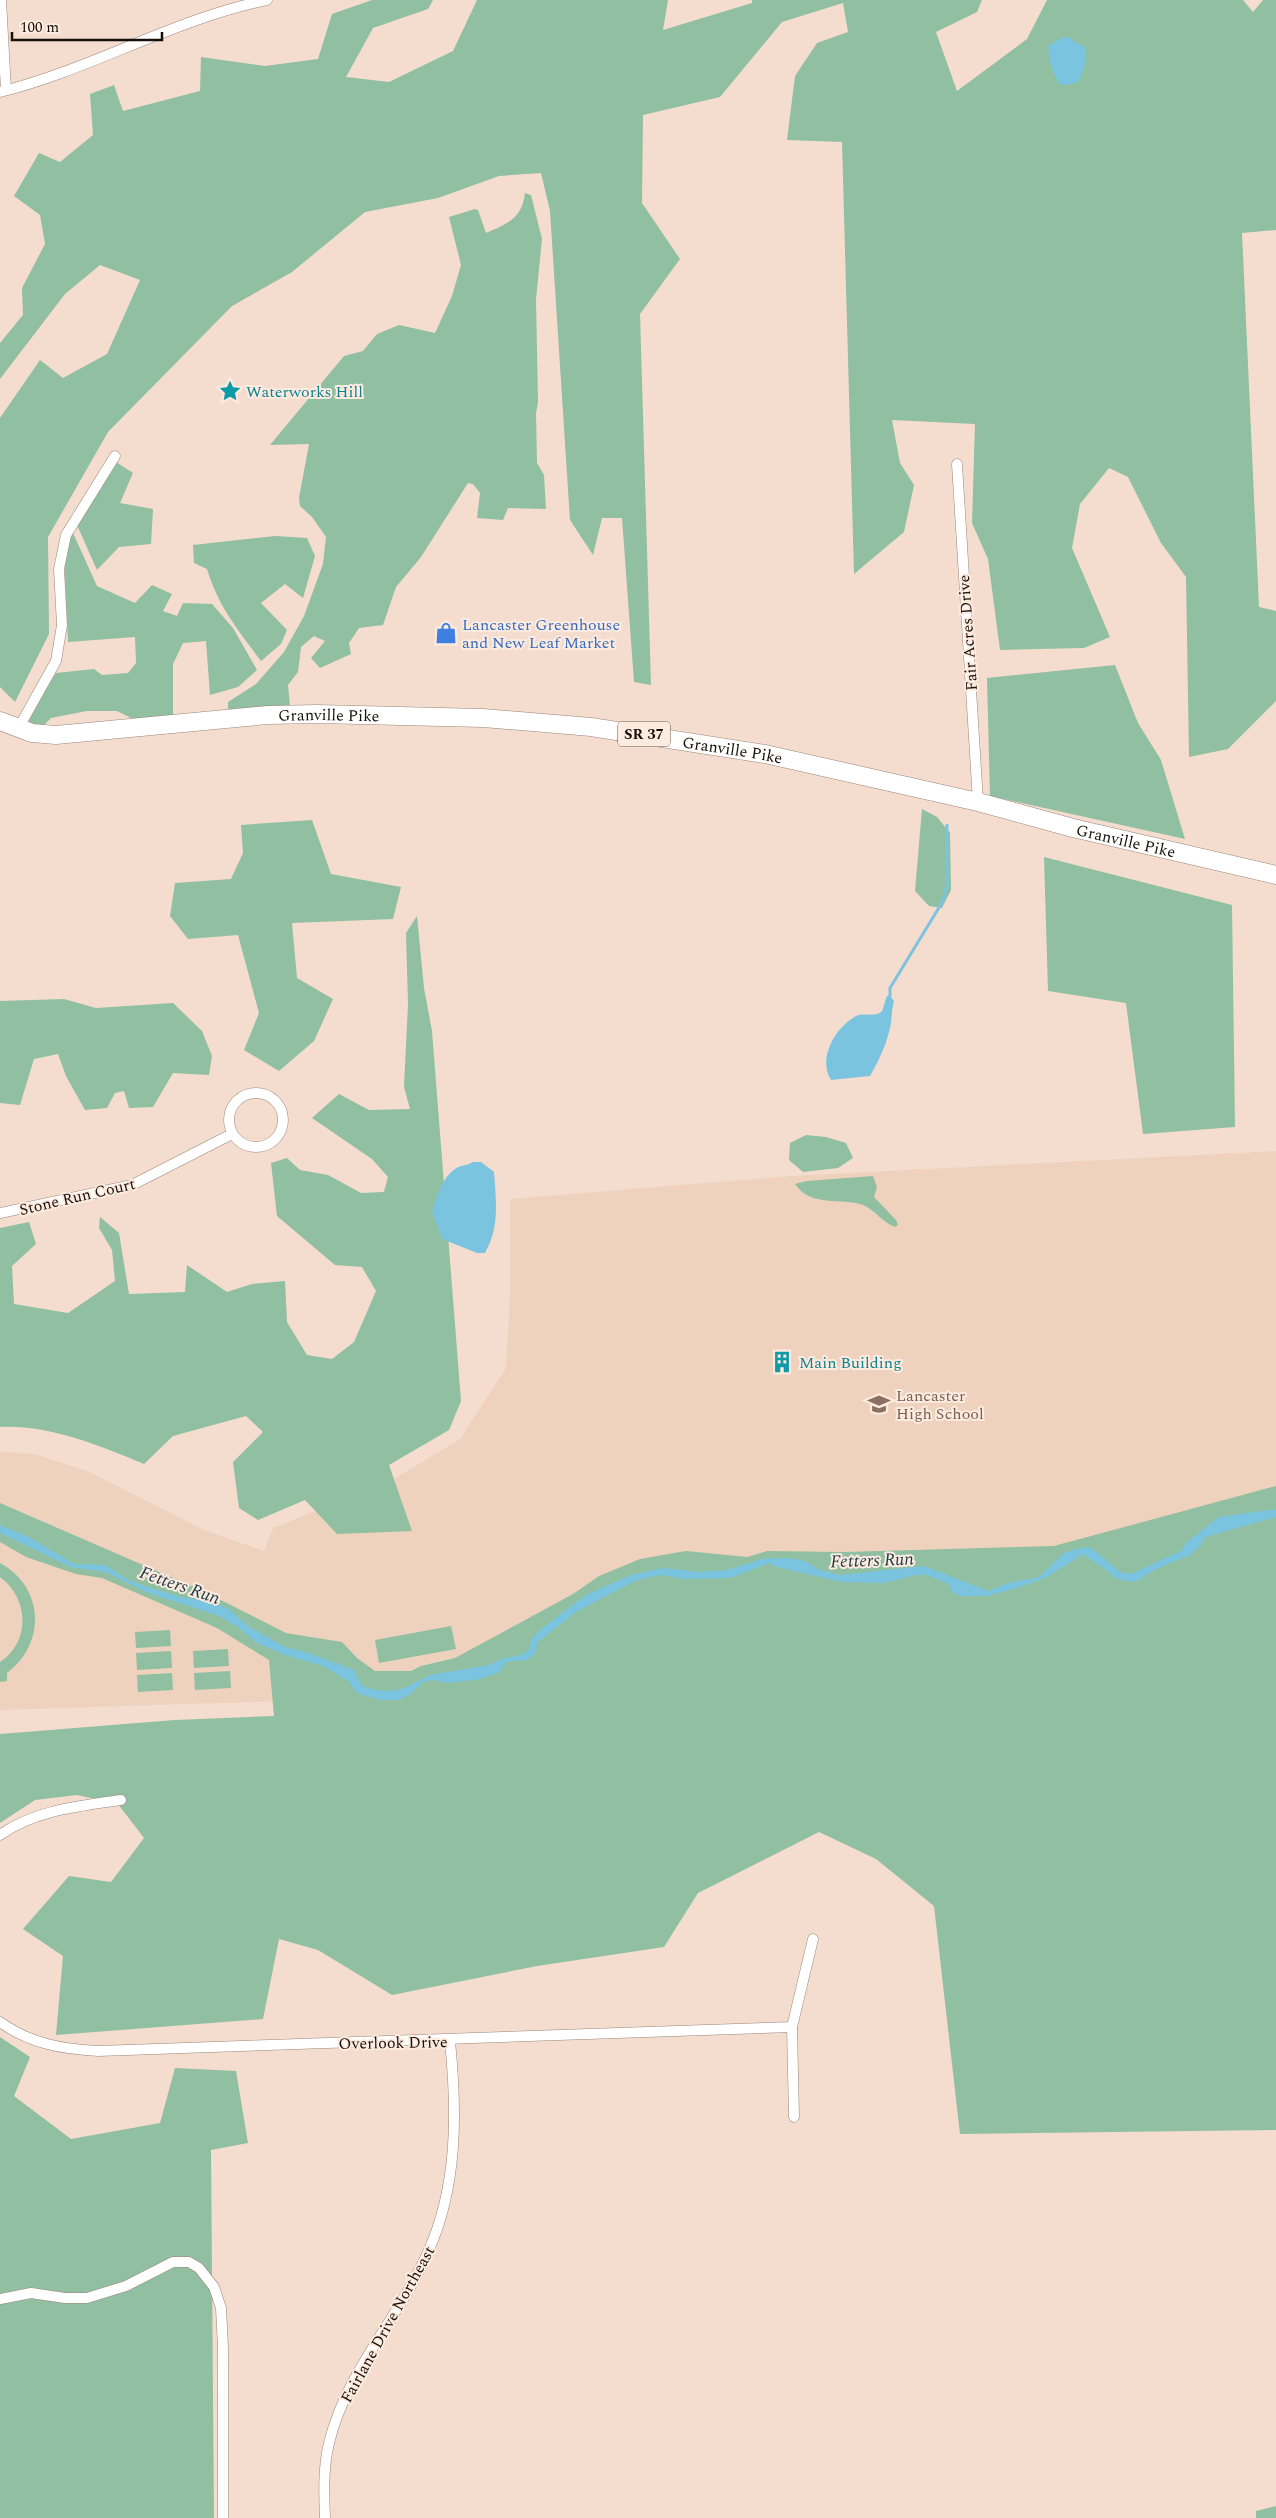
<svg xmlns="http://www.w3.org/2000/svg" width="1276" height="2518" font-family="Spectral,serif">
	<rect width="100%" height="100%" fill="#f4ddce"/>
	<!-- built -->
	<path fill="#efd2be" d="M1276,1151v347l-835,198 -441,14v-258l35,2 55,18 114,58 60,21 9,-23 121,-49 66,-40 46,-71 4,-74v-95l282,-23z"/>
	<!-- green -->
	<g fill="#90bfa2">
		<path d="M372,0h61l-5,9 -55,19 -27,49 43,5 64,-31 24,-51h191l-5,30 89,-27v-3h230l-5,12 -41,20 21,59 70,-52 20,-39h196l10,12 10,-12h13v230l-34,3 17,374 17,4v90l-48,48 -39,8 -3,-180 -25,-34 -33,-66 -19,-9 -29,36 -8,44 38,89 -26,11 -84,2 -12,-91 -16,-36 3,-99 -83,-4 8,43 14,22 -10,47 -50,42 -12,-432 -55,-2 8,-64 22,-33 31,-11 -5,-29 -61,19 -62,75 -77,18 -1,88 38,56 -40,55 11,371 -17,-3 -12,-164h-20l-9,37 -23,-35 -20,-309 -9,-38 -42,3 -61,22 -73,14 -73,60 -60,34 -124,126 -60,105 1,97 -34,68 -15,-15v-269l40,-58 23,18 44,-24 33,-74 -40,-15 -35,29 -65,85v-36l23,-28 -1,-27 23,-44 -5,-29 -26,-19 25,-43 21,9 33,-27 -3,-41 24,-9 9,26 77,-20 1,-34 64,9 53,-7 14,-45z"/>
		<path d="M525,193l6,2 11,44 -6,60 2,103 -2,11 1,50 7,12 2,34 -38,-1 -5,12 -26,-2 3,-25 -7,-9 -5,-1 -47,74 -25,30 -13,38 -24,3 -10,15 2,11 -31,14 -9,-10 14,-17 -11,-5 -13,11 -3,25 -10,13 2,21 -62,4v-8l28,-18 28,-32 20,-36 19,-52 3,-27 -14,-20 -12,-11 -1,-8 10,-54 -39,1 74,-89 19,-5 14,-17 22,-9 36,8 17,-37 9,-31 -12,-48 26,-8 3,1 8,23c22,-9 36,-15 39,-40z"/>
		<path d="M116,462l17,11 -13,30 33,6 -2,35 -32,3 -22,23 -20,-45z"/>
		<path d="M73,533l24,53 38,17 17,-18 20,9 -9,17 14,5 6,-13 29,1 21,24 24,42 -19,17 -28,8 -4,-54 -23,2 -10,21v53l-38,3 -18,-9h-30l-36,7 -10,10 -15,-7 30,-48 38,-4 8,6 26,-2 8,-10 -1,-26 -67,5 -4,-88z"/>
		<path d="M275,536l32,2 8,18 -12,42 -18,-14 -24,19 26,27 -6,14 -20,17c-23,-31 -43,-55 -54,-92l-13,-6 -1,-18z"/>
		<path d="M1115,665l23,58 23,37 24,79 -195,-43 -3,-118z"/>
		<path d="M922,809l15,8 13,16 1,57 -9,18 -13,-2 -14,-15z"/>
		<path d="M312,820l19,54 70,13 -8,32 -101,4 5,55 36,21 -19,42 -35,30 -35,-21 15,-37 -21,-78 -50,4 -18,-23 5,-33 56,-4 12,-26 -2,-28z"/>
		<path d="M1044,857l188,48 3,222 -92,7 -17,-131 -78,-12z"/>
		<path d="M417,916l7,72 8,43 29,370 -12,29 -60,35 23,66 -75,3 -32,-34 -47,20 -19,-12 -6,-46 30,-30 -17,-16 -73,20 -29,28c-46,-19 -94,-39 -144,-37v-199l29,-6 7,22 -24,22 2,38 54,9 47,-32 -3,-31 -13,-22 1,-11 19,16 10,61 56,-2 2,-27 40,27 25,-8 33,-3 2,41 20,33 25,4 22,-17 22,-51 -14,-24 -27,-2 -58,-49 -6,-53 16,-5 13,12 28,5 33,18 23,-1 4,-15 -16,-18 -60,-41 27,-24 30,16 41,-1 -6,-22 4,-83 -2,-71z"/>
		<path d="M64,999l32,9 77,-5 29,28 10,25 -3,19 -36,-2 -20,34 -24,1 -5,-17 -9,2 -8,15 -22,2 -19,-34 -8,-22 -24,5 -14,46 -20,-2v-102z"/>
		<path d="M806,1135l20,2 20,6 7,15 -15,10 -35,4 -14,-12 1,-17z"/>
		<path d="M873,1176l4,11 -3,10 22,23 2,5 -3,2c-12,-4 -20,-17 -32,-22 -22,-8 -52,3 -68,-21l12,-3z"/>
		<path d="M1276,1486v644l-316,4 -26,-228 -58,-47 -57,-27 -121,61 -34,54 -127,19 -145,29 -74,-45 -39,-11 -16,80 -207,16 7,-79 -40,-27 46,-53 42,6 33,-44 -26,-34 -41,-9 -42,5 -35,23v-89l175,-14 99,-4 -5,-56 -52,-32 -115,-50 -26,-4 -50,-17 -26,-15v-39l203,88 83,42 56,9 15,16 18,13h36l10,-5 34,-8 118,-64 26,-18 41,-17 46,-8 61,6 20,-6 77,1 210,-6z"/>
		<path d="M0,1563c44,24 47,80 7,110v8l-7,1v-20c31,-20 29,-64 0,-85z"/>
		<path d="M451,1626l5,23 -77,14 -4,-23z"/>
		<path d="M170,1630l1,16 -35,2 -1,-16z"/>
		<path d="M228,1649l1,17 -35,2 -1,-17z"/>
		<path d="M171,1651l1,17 -35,2 -1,-17z"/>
		<path d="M230,1671l1,17 -36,2 -1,-17z"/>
		<path d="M172,1673l1,17 -35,2 -1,-17z"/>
		<path d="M0,2037l30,20 -16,39 57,43 89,-16 15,-55 61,3 12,72 -37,7 3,368h-214z"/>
		<path d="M1276,2506v12h-20v-7z"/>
	</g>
	<!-- water -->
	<g fill="#7bc4e0">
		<path d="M1070,37l6,6 10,4 -1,18 -7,17 -10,3 -9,-1c-7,-13 -10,-23 -11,-38l13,-8z"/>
		<path d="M887,996h3l4,5c-3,11 -2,22 -5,31 -4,16 -11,30 -19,44l-39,4c-14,-22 5,-53 25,-64 7,-4 20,2 26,-5 2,-4 3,-11 5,-15z"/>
		<path d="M473,1162h8l13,10c2,29 6,55 -9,81h-8l-35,-14 -10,-28c6,-16 9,-32 23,-42 5,-4 12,-3 18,-7z"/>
		<path d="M1276,1509v8l-71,20 -4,8 -11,10 -25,10 -20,10 -3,4 -10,3 -18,-4 -5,-6 -26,-18 -36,23 -27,10 -33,9h-26l-9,-4 -3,-8 -22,-9h-12l-30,8 -44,-1 -64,-15 -8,-4 -39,15 -45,1 -26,-4 -24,6 -59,31 -38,30 -3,11 -8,7 -21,2 -6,10 -20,7 -32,4 -14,-3 -11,2 -14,13 -10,5h-20l-22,-7 -9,-12 -25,-15 -38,-11 -28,-12 -19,-16 -19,-11 -73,-24 -40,-20 -35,-5 -71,-34v-8l29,12 45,27 31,1 23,15 19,7 37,11 25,2 21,10 19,17 36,20 24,6 45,17 8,16 13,4 15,1 12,-2 28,-14 59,-10 13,-6 19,-4 8,-5 2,-10 9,-10 46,-35 45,-20 32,-7 36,4 28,-2 35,-11 28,-1 15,3 15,9 20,5 84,-9 64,25 20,-8 31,-6 25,-24 16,-5 10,-1 30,25 11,2 50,-23 5,-8 33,-26z"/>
	</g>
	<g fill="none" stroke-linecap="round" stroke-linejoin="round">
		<!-- stream -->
		<path stroke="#7bc4e0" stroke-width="3" d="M890,996v-8l53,-87 4,-16v-60"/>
		<!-- minor casing -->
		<g stroke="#9b8678" stroke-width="11">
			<g id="minor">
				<path d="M1,0l5,90"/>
				<path d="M0,92c92,-23 174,-73 267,-92"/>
				<path d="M957,464l21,338"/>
				<path d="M18,729l38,-68 6,-36 -3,-56 7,-34 49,-79"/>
				<circle cx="256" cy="1120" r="27"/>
				<path d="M0,1213l132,-28 100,-51"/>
				<path d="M0,1835c35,-25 80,-29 121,-35"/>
				<path d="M0,2022c31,22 62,27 98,29l694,-24"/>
				<path d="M794,2117l-2,-90 21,-88"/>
				<path d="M0,2299l31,-6 34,5h22l39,-12 47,-24h16l10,6 15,19 7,21 2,40v170"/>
				<path d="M325,2518c-1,-25 -2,-50 4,-75 17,-71 70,-125 99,-191 30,-66 29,-140 22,-211"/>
			</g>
		</g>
		<!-- trunk casing -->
		<g stroke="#9b8678" stroke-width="19">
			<g id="trunk">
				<path id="s1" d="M0,721l32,12 24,2 212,-20 49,-1 166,4 108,9 174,27 213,48 95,26 203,47"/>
			</g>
		</g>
		<!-- minor -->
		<use href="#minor" stroke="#fff" stroke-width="10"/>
		<!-- trunk -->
		<use href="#trunk" stroke="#fff" stroke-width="18"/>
	</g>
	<!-- icons -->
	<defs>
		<g id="sight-bare" transform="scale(1.725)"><path d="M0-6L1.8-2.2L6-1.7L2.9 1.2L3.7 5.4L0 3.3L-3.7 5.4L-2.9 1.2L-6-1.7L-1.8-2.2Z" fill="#0f9aa8" stroke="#feebdf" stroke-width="2.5" paint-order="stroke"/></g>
		<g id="shop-bare" transform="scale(1.725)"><path d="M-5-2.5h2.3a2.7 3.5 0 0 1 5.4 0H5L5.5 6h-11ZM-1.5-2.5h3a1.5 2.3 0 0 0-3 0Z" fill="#3f7fe0" stroke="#feebdf" stroke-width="2.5" paint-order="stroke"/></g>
		<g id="building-bare" transform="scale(1.725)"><path d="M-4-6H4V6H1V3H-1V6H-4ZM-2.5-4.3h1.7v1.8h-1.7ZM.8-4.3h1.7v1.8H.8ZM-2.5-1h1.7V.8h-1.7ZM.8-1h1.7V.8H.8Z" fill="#0f9aa8" stroke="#feebdf" stroke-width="2.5" paint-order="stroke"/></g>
		<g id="school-bare" transform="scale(1.725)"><path d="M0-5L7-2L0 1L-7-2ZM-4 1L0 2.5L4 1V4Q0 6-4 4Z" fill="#8d6e63" stroke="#feebdf" stroke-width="2.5" paint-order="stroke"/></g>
	</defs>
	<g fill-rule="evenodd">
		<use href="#sight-bare" x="230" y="391"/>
		<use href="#shop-bare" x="446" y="633"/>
		<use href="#building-bare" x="782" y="1362"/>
		<use href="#school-bare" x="879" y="1404"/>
	</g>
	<g text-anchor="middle" stroke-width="4" stroke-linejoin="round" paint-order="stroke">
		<!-- shield labels -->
		<rect fill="#feebdf" stroke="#5c514a" stroke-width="1" x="618" y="721.5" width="52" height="25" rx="4"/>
		<g font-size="15" font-weight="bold" fill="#170f0a">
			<text x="644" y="739">SR 37</text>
		</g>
		<!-- culture labels -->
		<g font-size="16" fill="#0d838f" stroke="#feebdf" text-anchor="start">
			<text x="246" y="397">Waterworks Hill</text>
			<text x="799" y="1368">Main Building</text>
		</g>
		<!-- shop labels -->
		<g font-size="16" fill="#366cbe" stroke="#feebdf" text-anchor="start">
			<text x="462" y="630">Lancaster Greenhouse<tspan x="462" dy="18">and New Leaf Market</tspan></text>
		</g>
		<!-- street labels -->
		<g font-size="16" fill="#170f0a" stroke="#feebdf">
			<text transform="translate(967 633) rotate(-94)" y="6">Fair Acres Drive</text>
			<text dy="6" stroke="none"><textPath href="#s1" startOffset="332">Granville Pike</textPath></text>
			<text dy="6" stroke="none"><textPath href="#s1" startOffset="738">Granville Pike</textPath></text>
			<text dy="6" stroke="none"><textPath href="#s1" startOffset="1142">Granville Pike</textPath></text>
			<text transform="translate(77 1196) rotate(-13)" y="6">Stone Run Court</text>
			<text transform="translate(393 2042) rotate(-1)" y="6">Overlook Drive</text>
			<text transform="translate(387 2324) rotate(-61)" y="6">Fairlane Drive Northeast</text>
		</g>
		<!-- education labels -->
		<g font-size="16" fill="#785e54" stroke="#feebdf" text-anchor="start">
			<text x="896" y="1401">Lancaster<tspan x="896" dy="18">High School</tspan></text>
		</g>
		<!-- water labels -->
		<g font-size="18" font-style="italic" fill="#183a47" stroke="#feebdf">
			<text transform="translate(872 1560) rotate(-2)" y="6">Fetters Run</text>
			<text transform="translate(180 1585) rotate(19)" y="6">Fetters Run</text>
		</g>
	</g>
	<!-- scale -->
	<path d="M12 32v8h150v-8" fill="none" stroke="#170f0a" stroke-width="2.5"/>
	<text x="20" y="32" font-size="15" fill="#170f0a" stroke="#feebdf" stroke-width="4" paint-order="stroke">100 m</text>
</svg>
